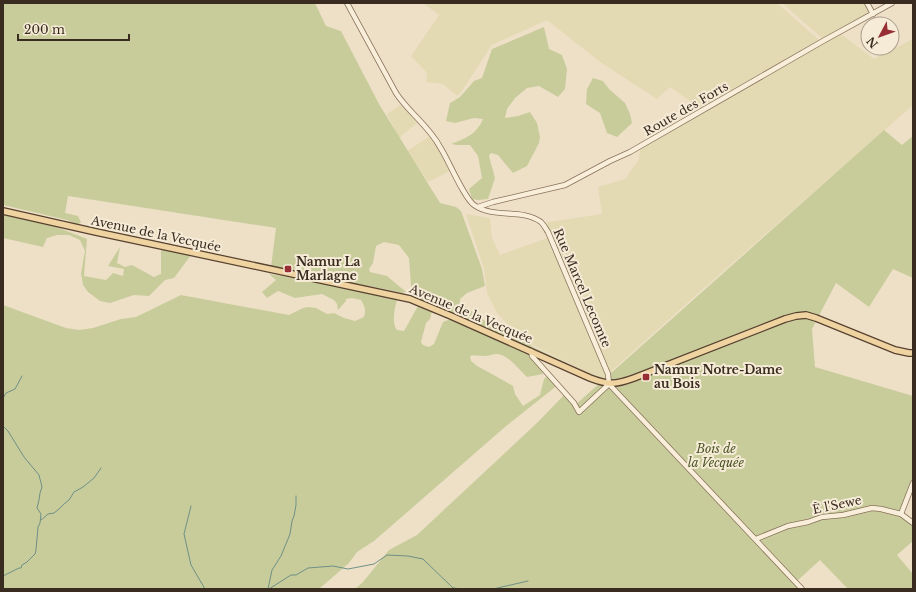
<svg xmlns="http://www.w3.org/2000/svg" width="916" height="592" font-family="'Libre Baskerville',serif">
	<rect width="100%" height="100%" fill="#eee0c7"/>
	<!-- farmland -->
	<g fill="#e3dab4">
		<path d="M423,3h354l42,37 -119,68 -30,-21 -13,12 -57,-37 -53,-42 -55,25 -30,46 -5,5 -14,-12 -17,-2 1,-9 -16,-17 28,-41z"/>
		<path d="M782,3h82l5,10 -47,25z"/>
		<path d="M841,34l33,25 39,-20v66l-210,184 -95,85 1,10 -86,-44 -26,-27 -10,-20 -3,-24 -18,-55 24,4 2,20 8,17 50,-18 -8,-14 60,-9 -4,-27 27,-8 14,-20 1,-9 57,-34 119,-69z"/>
		<path d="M400,105l17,18 -18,15 -12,-24z"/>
		<path d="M430,136l20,35 -22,11 -21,-31z"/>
	</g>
	<!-- green -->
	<g fill="#c8cc9b">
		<path d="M3,3h312l11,23 15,5 38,73 61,99 16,4 5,4 21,58 3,17 -18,7 -7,6v3l20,16 17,9 15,1 21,19 36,17 -65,-26 -34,-18 -56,-23 -3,-4v-7l-2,-28 -10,-13 -15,-3 -8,4 -3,17 -4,6 1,3 17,4 19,16 -4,1 -28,-6 -39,-6 -64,-14 5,-39 -208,-32 -3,17 13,3 3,6 -3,3 -11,-5 -64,-15z"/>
		<path d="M544,27l5,22 13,6 5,14 -2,20 -7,8 -19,-11 -12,2 -12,10 -8,11 -2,9 13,-2 12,-4 7,11 3,14 -1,6 -12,23 -14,7 -15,-18 -7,-2 -2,3 6,22 -7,21 -10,1 -6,-1 -3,-10 13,-11 -4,-22 -8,-11h-13l-6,-1c14,-5 26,-10 32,-25l-9,-1 -19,5 -9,-2 4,-18 10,-6 14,-16 8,-3 10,-29z"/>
		<path d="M593,78l10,3 6,8 16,14 5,11 2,9 -15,14 -10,-4 -7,-20 -14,-9 1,-15z"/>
		<path d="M884,130l18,15 11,-9v142l-20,-9 -24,38 -33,-24 -24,46 3,38 98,29v88l-12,30 12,9v18l-16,14 16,19v15h-65l-28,-29 -24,22 6,7h-447l8,-7 26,-32 28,-15 121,-113 26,-27 10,11z"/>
		<path d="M3,213l41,9 43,17 -3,37 22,4 7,-7 10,3 1,-7 -16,-3 12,-19 -3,16 8,4 7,-2 22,12 7,-3v-25l30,6 -17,23 -9,2 -16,16 -15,-1 -24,8 -10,-2 -12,-9 -5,-7 -2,-12 4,-22 -5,-11 -11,-5h-12l-10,3 -4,9 -40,-9z"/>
		<path d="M269,274l73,12 56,11c-3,9 -7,26 -1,33l7,1 14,-25 14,5 -2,8 -4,4 -5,19 2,3 6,2 5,-3 9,-22 8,-3 13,5 63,30c8,5 14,11 16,20l-16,3c-7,-7 -20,-23 -30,-23 -4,0 -8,2 -12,2 -5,0 -11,-1 -15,0l1,5 6,5 15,8 21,12 2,8 8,12 17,-11 4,-16 5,-5 10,10 -54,43 -131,114 -17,11 -8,11 -30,26h-316v-284l52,19 11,4 13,2 14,-2 28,-9 15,-2 45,-22 108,20 14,-7 5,-1 8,1 11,6 7,-1 10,5 11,3 9,-4c2,-7 1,-10 -3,-17l-9,-2 -6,1v2l-8,9 -1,-6 -3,-4 -12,-6 -27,4 -17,-7 -11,7 -5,-6 14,-12z"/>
	</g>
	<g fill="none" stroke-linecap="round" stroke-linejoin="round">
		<!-- stream -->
		<g stroke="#6e9086" stroke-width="1">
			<path d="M3,398l3,-5 9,-4 7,-13"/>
			<path d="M3,426l5,5 16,26 15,18 3,12 -2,6 -1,7 -2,8 4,6 -1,9 -2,4 -2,23 -1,4 -8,8 -5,3 -1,3h-2l-16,8"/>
			<path d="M191,506l-7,28 7,31 14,24"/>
			<path d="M41,520l7,-6 6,-1 5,-4 5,-5 5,-4 5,-8 9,-5 11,-9 7,-10"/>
			<path d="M268,589l4,-19 9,-14 9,-22 2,-13 2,-5 2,-11v-9"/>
			<path d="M269,589l22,-14h5l12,-7 25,-2 15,3 26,-5 13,-9 21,1 15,3 30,29 10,1"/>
			<path d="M486,589h7l35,-8"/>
		</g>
		<!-- minor casing -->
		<g stroke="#89725c" stroke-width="6">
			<g id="minor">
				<path d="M347,3l49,90c13,20 33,33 44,54 8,12 24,51 34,58 20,14 47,3 67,17 3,3 5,7 7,10l60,142 1,10"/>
				<path d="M867,3l6,11"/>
				<path d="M478,207l15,-5 72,-17 45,-24 20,-9 193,-111 69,-38"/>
				<path d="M531,351l1,5 42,47 5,9 30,-28"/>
				<path d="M609,384l193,205"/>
				<path d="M901,514l12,-31"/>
				<path d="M756,539l32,-13 20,-4 14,-5 21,-2 29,-7 9,1 20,5 12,9"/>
			</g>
		</g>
		<!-- major casing -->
		<g stroke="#574130" stroke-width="8">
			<path id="major" d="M3,211l93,21 314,67 41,17 139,62c18,7 25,7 44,0l151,-59 11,-3 10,-1 10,3 79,32 14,3h4"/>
		</g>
		<!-- minor -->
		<use href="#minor" stroke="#f8eeda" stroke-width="4.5"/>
		<!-- major -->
		<use href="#major" stroke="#efd3a0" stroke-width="5.5"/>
	</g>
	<!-- markers -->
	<g fill="#972e33" stroke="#f5ebd6" stroke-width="1.5">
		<rect x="284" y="265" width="8" height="8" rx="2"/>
		<rect x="642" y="373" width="8" height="8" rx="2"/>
	</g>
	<g text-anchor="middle" stroke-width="4" stroke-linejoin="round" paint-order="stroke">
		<!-- street labels -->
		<g font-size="12" fill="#3a2b20" stroke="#f5ebd6">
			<text transform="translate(686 109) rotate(-30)" y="4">Route des Forts</text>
			<text transform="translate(156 234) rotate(12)" y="4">Avenue de la Vecquée</text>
			<text transform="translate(582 288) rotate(67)" y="4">Rue Marcel Lecomte</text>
			<text transform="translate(471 314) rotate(23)" y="4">Avenue de la Vecquée</text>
			<text transform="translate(837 505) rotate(-12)" y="4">È l'Sewe</text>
		</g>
		<!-- poi labels -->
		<g font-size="12" font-weight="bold" fill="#3a2b20" stroke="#f5ebd6" text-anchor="start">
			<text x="296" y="266">Namur La<tspan x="296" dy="14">Marlagne</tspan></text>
			<text x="654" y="374">Namur Notre-Dame<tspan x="654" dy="14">au Bois</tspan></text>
		</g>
		<!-- park labels -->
		<g font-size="12" font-style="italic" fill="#4c5527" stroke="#f5ebd6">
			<text x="716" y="453">Bois de<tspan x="716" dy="14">la Vecquée</tspan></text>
		</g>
	</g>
	<!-- border -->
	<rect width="916" height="592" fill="none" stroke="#3a2b20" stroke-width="8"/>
	<!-- north arrow -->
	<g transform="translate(880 36) rotate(229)"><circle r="19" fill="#f5ebd6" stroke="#aa9e8d"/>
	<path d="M0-3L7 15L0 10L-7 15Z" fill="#972e33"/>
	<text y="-6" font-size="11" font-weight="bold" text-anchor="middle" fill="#3a2b20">N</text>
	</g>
	<!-- scale -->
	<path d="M18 34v6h111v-6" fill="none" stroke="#3a2b20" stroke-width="2"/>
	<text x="24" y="34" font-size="12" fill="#3a2b20" stroke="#f5ebd6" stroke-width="3" paint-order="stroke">200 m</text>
</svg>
